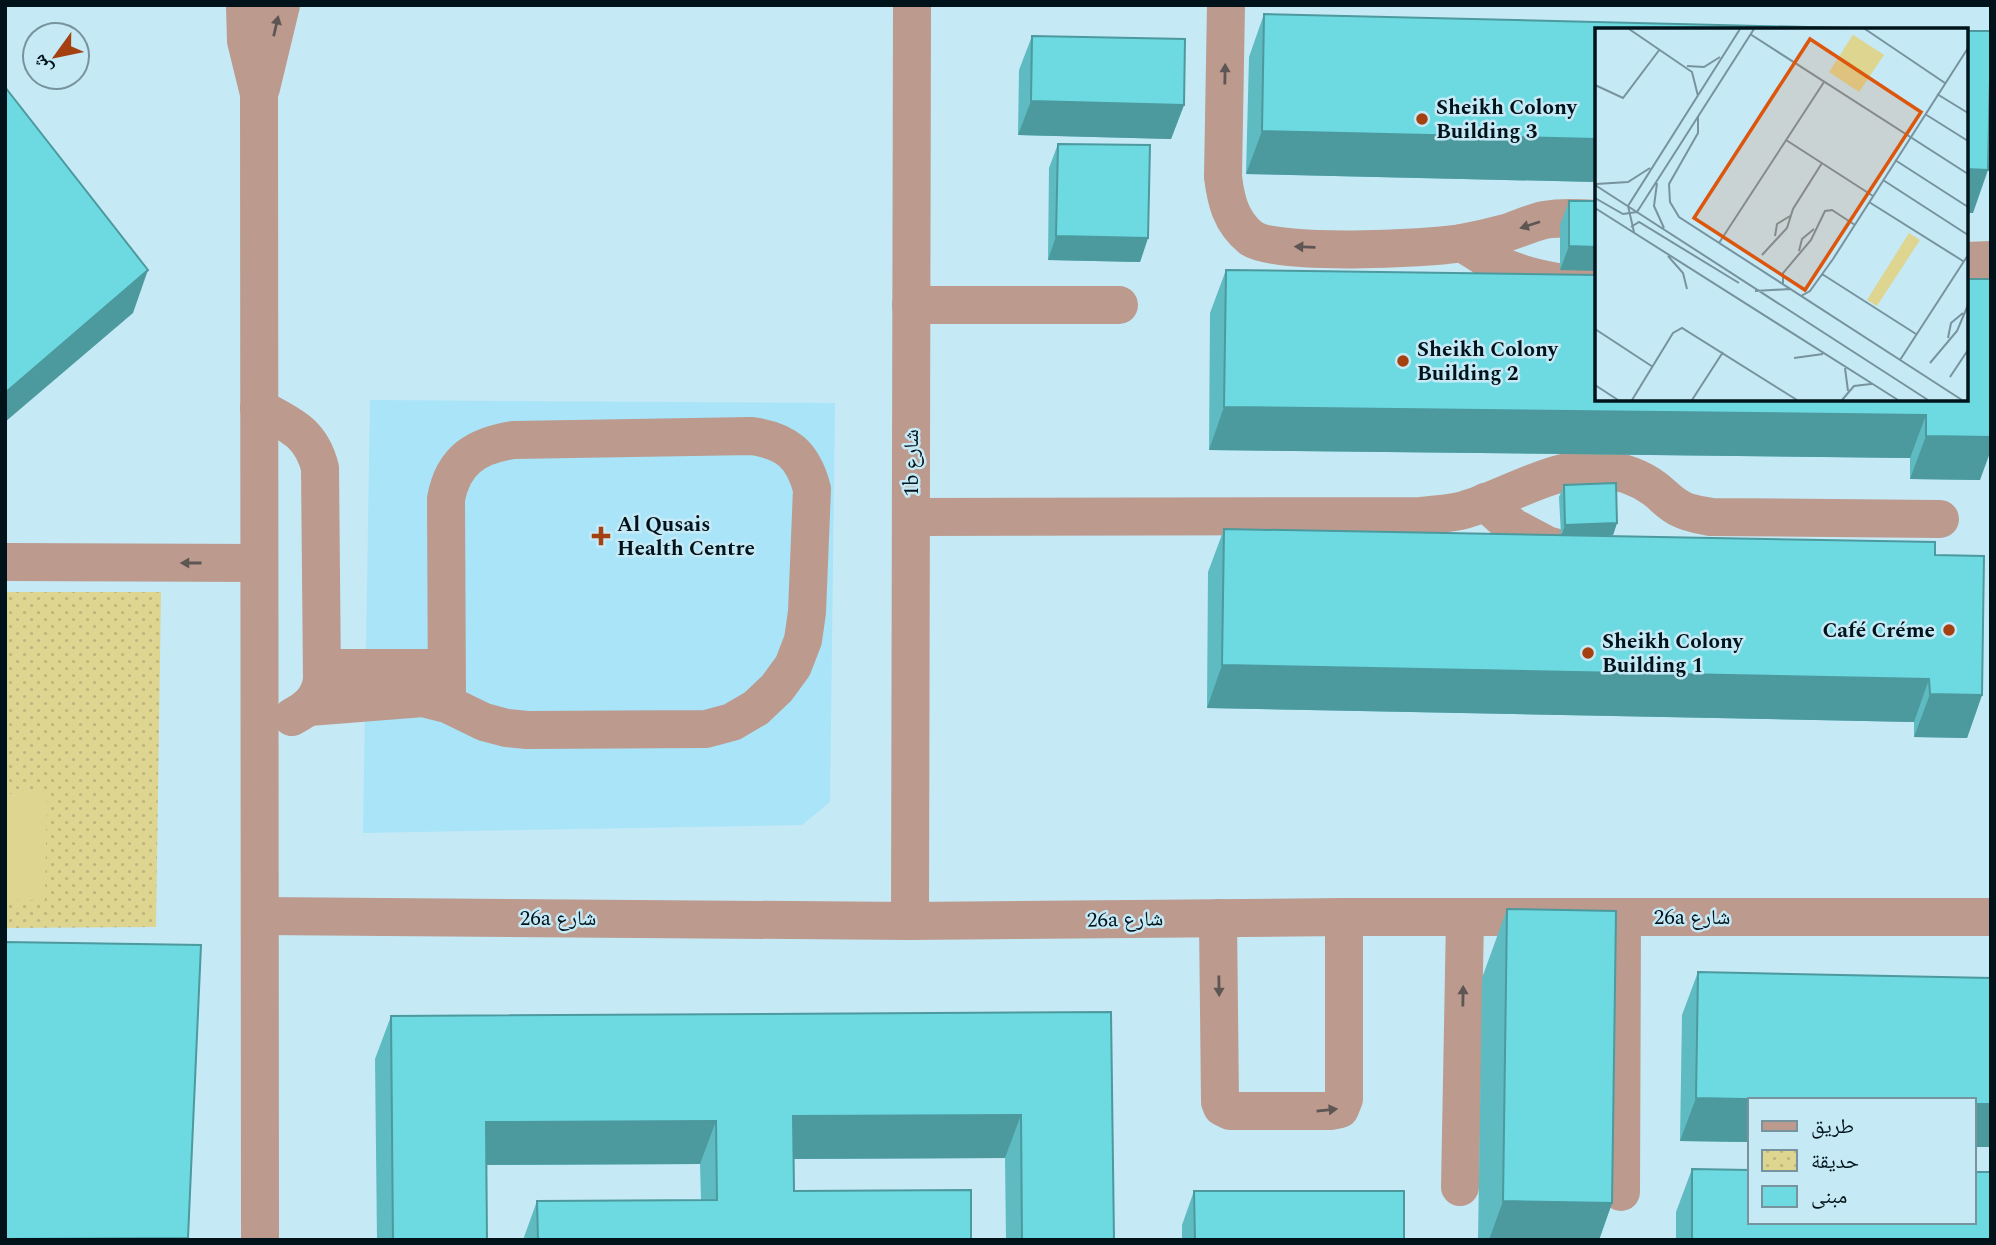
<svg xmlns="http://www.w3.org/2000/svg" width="1996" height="1245" font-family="Spectral,'Noto Naskh Arabic',serif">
	<defs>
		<pattern id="park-dots" width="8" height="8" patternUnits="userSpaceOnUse" patternTransform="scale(1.75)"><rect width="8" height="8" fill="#ded591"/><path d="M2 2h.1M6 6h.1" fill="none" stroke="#bdb67c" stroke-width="1.8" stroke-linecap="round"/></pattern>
	</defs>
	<rect width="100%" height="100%" fill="#c6e9f6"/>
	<!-- built -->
	<path fill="#a9e4f9" d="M370,400l465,3 -5,399 -28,23 -439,8z"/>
	<!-- park -->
	<path fill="url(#park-dots)" d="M5,592h156l-5,335 -151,1z"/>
	<!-- pitch -->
	<path fill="#ded591" d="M47,792l-2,108 -40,1v-107z"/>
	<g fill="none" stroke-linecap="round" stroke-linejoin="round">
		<!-- minor -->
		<g stroke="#bc9a8d" stroke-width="38">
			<path d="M245,5l1,36 13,53 1,1146"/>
			<path d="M1226,5l-3,172c3,24 8,45 28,61 25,18 176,11 211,5 15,-3 32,-7 47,-11 11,-4 23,-9 35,-12 18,-3 35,-2 53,-1"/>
			<path d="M261,88l20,-83"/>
			<path d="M1462,243c11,6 21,14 33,20 32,16 67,21 102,23"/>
			<path d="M1966,261l25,-1"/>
			<path d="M911,305h208"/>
			<path d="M259,408c30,16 52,24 61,60l2,212c-3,19 -13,28 -30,37"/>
			<path d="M1485,502l28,25 34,18 29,8"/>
			<path d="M911,517l510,-1c14,-2 29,-2 43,-6 42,-12 92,-45 137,-41 20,2 38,8 54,20 9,7 15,15 26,20 9,5 20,6 30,8l229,2"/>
			<path d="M5,562l254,1"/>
			<path d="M322,668h124"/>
			<path d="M309,707l114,-9 24,6 37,18 23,6 20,2 179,-1 26,-7 24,-14 21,-20 16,-22 10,-26 4,-28 5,-123c-9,-34 -25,-48 -60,-53l-239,4c-37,6 -60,20 -67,59l1,205"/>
			<path d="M260,916l650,5 434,-4h647"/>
			<path d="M1218,918l2,184 2,5 8,4h100l10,-2 4,-10v-182"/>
			<path d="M910,921l2,-916"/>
			<path d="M1460,1187l5,-269"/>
			<path d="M1621,1192l1,-275"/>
		</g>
	</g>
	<!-- wall -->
	<g fill="#5ebbc2">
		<path d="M1264,14l333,16v152l-351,-8 3,-117z"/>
		<path d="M1032,36l152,69 -13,34 -153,-4 1,-65z"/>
		<path d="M1058,144l90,94 -8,24 -92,-2 1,-92z"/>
		<path d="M1569,201h28l-37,69v-45z"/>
		<path d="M1226,270l740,129 14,81 -70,-1v-21l-701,-8 1,-137z"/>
		<path d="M1564,485l53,38 -4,12 -14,1 336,19 47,140 -15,43 -53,-1v-15l-707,-14 1,-136 16,-43 337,6 -2,-38z"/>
		<path d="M1507,909l105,294 -13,37h-121l4,-262z"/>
		<path d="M1698,972l293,6v169h-18v-47h-224v42l-69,-1 2,-126z"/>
		<path d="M1111,1012l3,228h-108l-1,-82 -212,1 1,32 177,49h-448l14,-39 164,-1 -1,-36 -213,1v75h-110l-2,-181 16,-43z"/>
		<path d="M1692,1169l299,71h-315v-28z"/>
		<path d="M1194,1191l210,49h-222v-15z"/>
	</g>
	<!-- shaded-wall -->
	<g fill="#4c999e">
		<path d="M1031,101l153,4 -13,34 -153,-4z"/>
		<path d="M1262,131l335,8v43l-351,-8z"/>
		<path d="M1966,169l22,1 -15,43h-7z"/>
		<path d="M1056,236l92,2 -8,24 -92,-2z"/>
		<path d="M1569,246l28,1v24l-37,-1z"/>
		<path d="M148,270l-15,43 -128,109v-29z"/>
		<path d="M1224,407l702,8 -16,43 -701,-8z"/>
		<path d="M1926,436l65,1v13l-11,30 -70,-1z"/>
		<path d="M1617,523l-4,12 -52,2 4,-12z"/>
		<path d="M1222,665l707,14 -15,43 -707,-14z"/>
		<path d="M1930,694l52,1 -15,43 -53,-1z"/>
		<path d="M1696,1098l94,2h-41v42l-69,-1z"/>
		<rect x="1973" y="1104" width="18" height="43"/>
		<path d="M1021,1115l-16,43 -228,1 16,-43z"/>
		<path d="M716,1121l-16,43 -230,1 16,-43z"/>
		<path d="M1503,1201l109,2 -13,37h-110z"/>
		<path d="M188,1238l-1,2h-182z"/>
	</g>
	<!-- building -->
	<g fill="#6ddae1" stroke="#4c999e" stroke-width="2">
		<path d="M1264,14l666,16h-333v109l-335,-8z"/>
		<path d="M1966,31h25l-3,139 -22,-1z"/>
		<path d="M1032,36l153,3 -1,66 -153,-4z"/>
		<path d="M5,87l143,183 -143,123z"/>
		<path d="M1058,144l92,1 -2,93 -92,-2z"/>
		<path d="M1569,201h28v46l-28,-1z"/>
		<path d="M1226,270l371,5v124h369v-120h25v158l-65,-1v-21l-702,-8z"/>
		<path d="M1616,483l1,40 -52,2 -1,-40z"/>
		<path d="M1224,529l711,13v13l49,1 -2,139 -52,-1 -1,-15 -707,-14z"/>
		<path d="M1507,909l109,2 -4,292 -109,-2z"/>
		<path d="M5,942l196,3 -13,293 -183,1z"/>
		<path d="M1698,972l293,6v126h-18v-4h-183l-94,-2z"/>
		<path d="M1111,1012l3,228h-92l-1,-125 -228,1 1,75 177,-1v50h-433l-1,-39 180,-1 -1,-79 -230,1 1,118h-94l-2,-224z"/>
		<path d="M1692,1169l57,1v52h224v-50h18v68h-299z"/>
		<path d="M1194,1191h210v49h-209z"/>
	</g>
	<!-- one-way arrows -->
	<defs><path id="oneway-solid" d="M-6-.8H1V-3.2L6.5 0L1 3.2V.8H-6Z" transform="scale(1.75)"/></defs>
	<g fill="#5e5654">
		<use href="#oneway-solid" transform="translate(276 26) rotate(-77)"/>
		<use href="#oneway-solid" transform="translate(1225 74) rotate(-89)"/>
		<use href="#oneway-solid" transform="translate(1530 225) rotate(162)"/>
		<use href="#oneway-solid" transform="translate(1305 247) rotate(-178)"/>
		<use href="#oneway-solid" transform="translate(191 563) rotate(-180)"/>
		<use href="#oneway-solid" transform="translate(1219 986) rotate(89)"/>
		<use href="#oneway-solid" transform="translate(1463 996) rotate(-89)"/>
		<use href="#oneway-solid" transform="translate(1327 1110) rotate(-6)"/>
	</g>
	<!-- markers -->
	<g fill="#a54111" stroke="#c6e9f6" stroke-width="2.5">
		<circle cx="1422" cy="119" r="7"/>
		<circle cx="1403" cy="361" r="7"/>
		<path d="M597.5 525.5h7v7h7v7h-7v7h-7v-7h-7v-7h7z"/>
		<circle cx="1949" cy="630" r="7"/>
		<circle cx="1588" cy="653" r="7"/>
	</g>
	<g text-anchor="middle" stroke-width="5" stroke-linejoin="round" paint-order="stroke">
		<!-- poi labels -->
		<g font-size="21" font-weight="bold" fill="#01131a" stroke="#c6e9f6" text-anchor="start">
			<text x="1436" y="114">Sheikh Colony<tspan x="1436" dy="24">Building 3</tspan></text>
			<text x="1417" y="356">Sheikh Colony<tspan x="1417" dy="24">Building 2</tspan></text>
			<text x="617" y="531">Al Qusais<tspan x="617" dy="24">Health Centre</tspan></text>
			<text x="1935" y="637" text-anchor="end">Café Créme</text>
			<text x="1602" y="648">Sheikh Colony<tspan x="1602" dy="24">Building 1</tspan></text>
		</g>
		<!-- street labels -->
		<g font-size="21" fill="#01131a" stroke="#c6e9f6">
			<text transform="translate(911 463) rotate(-90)" y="7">1b شارع</text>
			<text x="1692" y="924">26a شارع</text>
			<text x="558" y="925">26a شارع</text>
			<text transform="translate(1125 919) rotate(-1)" y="7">26a شارع</text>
		</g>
	</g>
	<!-- overview -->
	<g transform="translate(1595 28)">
		<rect width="373" height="373" fill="#c6e9f6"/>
		<path d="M314,205l11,7 -43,66 -10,-6z" fill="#ded591"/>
		<path d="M258,7l31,20 -25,37 -30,-20z" fill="#ded591"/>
		<path d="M258,7l31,20 -11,14 -30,-19z" fill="#ded591"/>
		<path fill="none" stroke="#77939e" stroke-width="2" d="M34,1l63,43 6,24M270,1l80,54M155,6l218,140M92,38l17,1 16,-10M0,57l28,13 37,-49M342,66l31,19M330,86l43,27M103,88v17l-29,51 1,18 9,15 283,183M191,112l87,56M300,132l73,47M288,152l85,55M62,155l-3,23 10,22M1,156l32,-2 22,-14M0,157l333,215M0,170l28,16 14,-2M274,174l94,59M0,180l303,192M42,184l117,-183M36,199l8,-5 100,61M39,204l-6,-26 112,-177M180,208l2,-12 13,-8M124,215l105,-161M204,223l3,-12 12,-10M167,227l25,-27 6,-19 29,-46M73,228l15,17 4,16M227,246l94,60M188,256v-11l28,-33 14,-29 7,-1 23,15M160,263l35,-2M206,268l9,-5 23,-32 135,-211M0,301l58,38M353,310l3,-15 12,-10M199,330l29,-4M305,332l68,-105M335,335l27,-32 11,-26M250,340l3,23M355,349l18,-27M0,357l23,15M37,372l41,-67 9,-5 115,72M97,372l31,-48M247,372l12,-14 17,-2"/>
		<path fill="#dc560d" fill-opacity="0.15" stroke="#dc560d" stroke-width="3.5" d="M215,11l111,73 -116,178 -111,-72z"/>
		<rect width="373" height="373" fill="none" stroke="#01131a" stroke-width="3.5"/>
	</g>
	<!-- border -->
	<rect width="1996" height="1245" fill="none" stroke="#01131a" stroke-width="14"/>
	<!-- legend -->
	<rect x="1748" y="1098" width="228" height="126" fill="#c6e9f6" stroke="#77939e" stroke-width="2"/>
	<rect x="1762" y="1121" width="35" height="10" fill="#bc9a8d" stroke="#77939e" stroke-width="2"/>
	<text x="1811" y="1133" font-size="21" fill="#01131a">طريق</text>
	<rect x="1762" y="1150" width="35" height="21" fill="url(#park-dots)" stroke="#77939e" stroke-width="2"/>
	<text x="1811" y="1168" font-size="21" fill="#01131a">حديقة</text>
	<rect x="1762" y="1186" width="35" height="21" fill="#6ddae1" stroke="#77939e" stroke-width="2"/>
	<text x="1811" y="1203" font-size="21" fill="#01131a">مبنى</text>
	<!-- north arrow -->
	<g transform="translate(56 56) rotate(237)"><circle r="33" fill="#c6e9f6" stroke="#77939e" stroke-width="2"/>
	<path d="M0-5L12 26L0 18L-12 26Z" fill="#a54111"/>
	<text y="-10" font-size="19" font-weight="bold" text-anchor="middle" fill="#01131a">ش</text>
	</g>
</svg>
